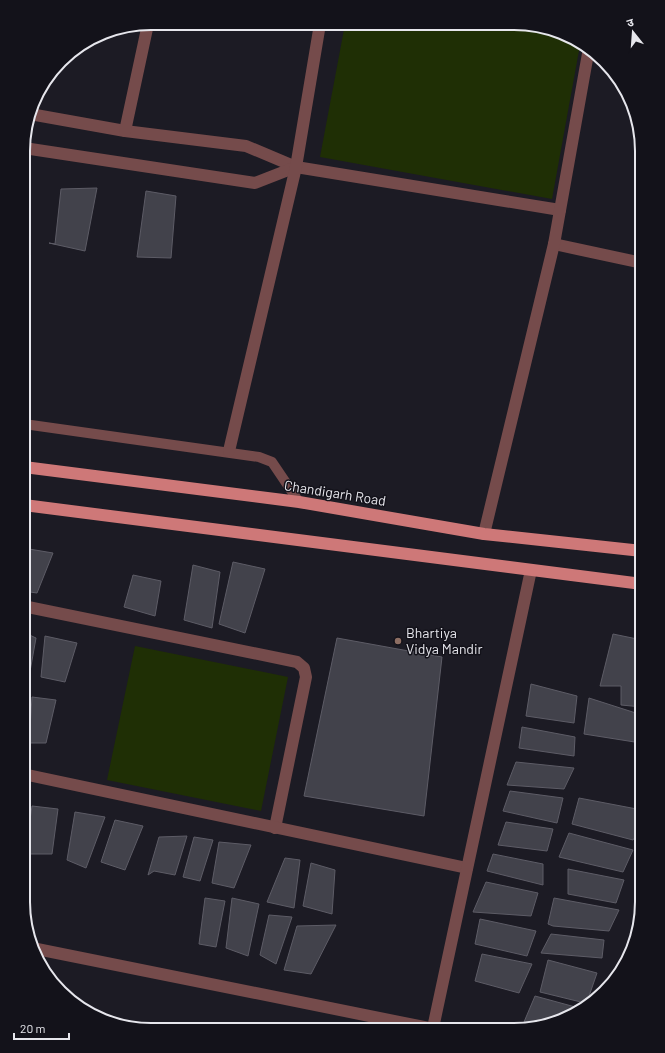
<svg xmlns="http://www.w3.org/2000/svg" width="665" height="1053" font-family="Barlow,'Noto Sans Devanagari',sans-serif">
	<rect width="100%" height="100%" fill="#1c1b24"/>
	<!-- green -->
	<g fill="#1f2f05">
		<path d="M345,24h186l49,21 -28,154 -232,-42z"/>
		<path d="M135,646l153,31 -27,134 -154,-31z"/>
	</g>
	<!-- building -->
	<g fill="#42424b" stroke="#5d5c66">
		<path d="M24,174l3,2 -3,22z"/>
		<path d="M97,188l-12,63 -36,-8 6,1 6,-55z"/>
		<path d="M146,191l30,5 -5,62 -34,-1z"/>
		<path d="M23,548l30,5 -16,40 -14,-2z"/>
		<path d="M233,562l32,7 -20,64 -26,-9z"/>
		<path d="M193,565l27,7 -8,56 -28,-8z"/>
		<path d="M133,575l28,6 -6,35 -31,-9z"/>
		<path d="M23,632l13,6 -7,39 -6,-2z"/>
		<path d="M613,634l29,6v67l-21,-2v-19h-21z"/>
		<path d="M45,636l32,7 -12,39 -24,-5z"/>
		<path d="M337,638l105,19 -18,159 -120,-20z"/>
		<path d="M531,684l46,12 -3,27 -48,-7z"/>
		<path d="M32,697l24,3 -10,43h-17z"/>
		<path d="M589,698l53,17 -1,28 -57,-9z"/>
		<path d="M522,727l53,10 -1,19 -55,-8z"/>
		<path d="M516,762l58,6 -10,21 -57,-4z"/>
		<path d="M510,791l53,7 -6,25 -54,-12z"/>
		<path d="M579,798l63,12v16l-9,14 -61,-16z"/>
		<path d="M32,806l26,3 -6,45h-27z"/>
		<path d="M75,812l30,5 -19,51 -19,-8z"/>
		<path d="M115,820l28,6 -18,44 -24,-8z"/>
		<path d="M506,822l47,7 -6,22 -49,-6z"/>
		<path d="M569,833l64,17 -10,22 -64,-15z"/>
		<path d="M187,836l-12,39 -21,-4 -6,4 11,-38z"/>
		<path d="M194,837l19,3 -13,41 -17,-4z"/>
		<path d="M219,842l32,3 -17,43 -22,-5z"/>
		<path d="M493,854l50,10v21l-56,-14z"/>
		<path d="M285,858l15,2 -6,48 -27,-6z"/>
		<path d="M311,863l24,7 -3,44 -29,-8z"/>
		<path d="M568,869l56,11 -8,23 -48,-9z"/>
		<path d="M486,882l52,11 -7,23 -58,-4z"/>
		<path d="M205,898l20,3 -9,46 -17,-3z"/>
		<path d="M232,898l27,6 -11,52 -22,-8z"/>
		<path d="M554,898l65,12 -10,21 -56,-5 -5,-2z"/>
		<path d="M269,915l23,2 -16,47 -16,-9z"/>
		<path d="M480,919l56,12 -9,25 -52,-12z"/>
		<path d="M336,925l-25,49 -27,-4 13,-44z"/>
		<path d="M551,934l53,6 -2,18 -61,-5z"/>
		<path d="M482,954l50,10 -13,29 -44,-12z"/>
		<path d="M548,960l49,13 -10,29 -2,1 -45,-11z"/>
		<path d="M535,996l44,12 -16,12 -25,5 -14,-3z"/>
	</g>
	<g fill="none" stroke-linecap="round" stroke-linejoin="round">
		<!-- lane -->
		<path stroke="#754b4b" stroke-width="10" d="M24,424l235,33 13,5 27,40"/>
		<!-- street -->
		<g stroke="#754b4b" stroke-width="12">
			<path d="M30,114l95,17 121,15 50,21 264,43"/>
			<path d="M125,131l23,-107"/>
			<path d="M24,148l231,35 41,-16"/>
			<path d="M554,244l88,19"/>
			<path d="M229,451l67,-284 24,-143"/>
			<path d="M484,534l70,-290 35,-196"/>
			<path d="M23,606l274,56 7,6 2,9 -31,151"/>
			<path d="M23,774l444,94"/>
			<path d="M32,948l407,82"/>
			<path d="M433,1028l98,-458"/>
		</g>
		<!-- primary -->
		<g stroke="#ce7878" stroke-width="12">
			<path d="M24,467l275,35 185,32 158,17"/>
			<path d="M24,505l618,79"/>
		</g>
	</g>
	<!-- markers -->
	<circle fill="#8d6e63" stroke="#13121a" stroke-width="1.5" cx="398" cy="641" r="4"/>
	<g text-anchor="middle" stroke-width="3" stroke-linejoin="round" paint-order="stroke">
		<!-- street labels -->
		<g font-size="14" fill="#e6e6ec" stroke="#13121a">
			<text transform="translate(335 493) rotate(9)" y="5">Chandigarh Road</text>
		</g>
		<!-- poi labels -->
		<g font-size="14" fill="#e6e6ec" stroke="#13121a" text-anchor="start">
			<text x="406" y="638">Bhartiya<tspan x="406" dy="16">Vidya Mandir</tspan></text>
		</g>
	</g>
	<!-- crop -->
	<path d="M0 0H665V1053H0ZM151 30H514A121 121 0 0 1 635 151V902A121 121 0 0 1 514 1023H151A121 121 0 0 1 30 902V151A121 121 0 0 1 151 30Z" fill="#13121a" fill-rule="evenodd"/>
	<path fill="none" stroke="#e6e6ec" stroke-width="2" d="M151 30H514A121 121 0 0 1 635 151V902A121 121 0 0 1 514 1023H151A121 121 0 0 1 30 902V151A121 121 0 0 1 151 30Z"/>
	<!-- north arrow -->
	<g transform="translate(633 32) rotate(343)" stroke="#13121a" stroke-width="3" paint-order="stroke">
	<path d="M0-3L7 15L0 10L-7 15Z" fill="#e6e6ec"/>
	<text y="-6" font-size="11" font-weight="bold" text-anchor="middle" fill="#e6e6ec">उ</text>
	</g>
	<!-- scale -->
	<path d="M14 1033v6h55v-6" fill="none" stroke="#e6e6ec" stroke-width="2"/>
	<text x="20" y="1033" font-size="12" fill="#e6e6ec" stroke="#13121a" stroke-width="3" paint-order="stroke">20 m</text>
</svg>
